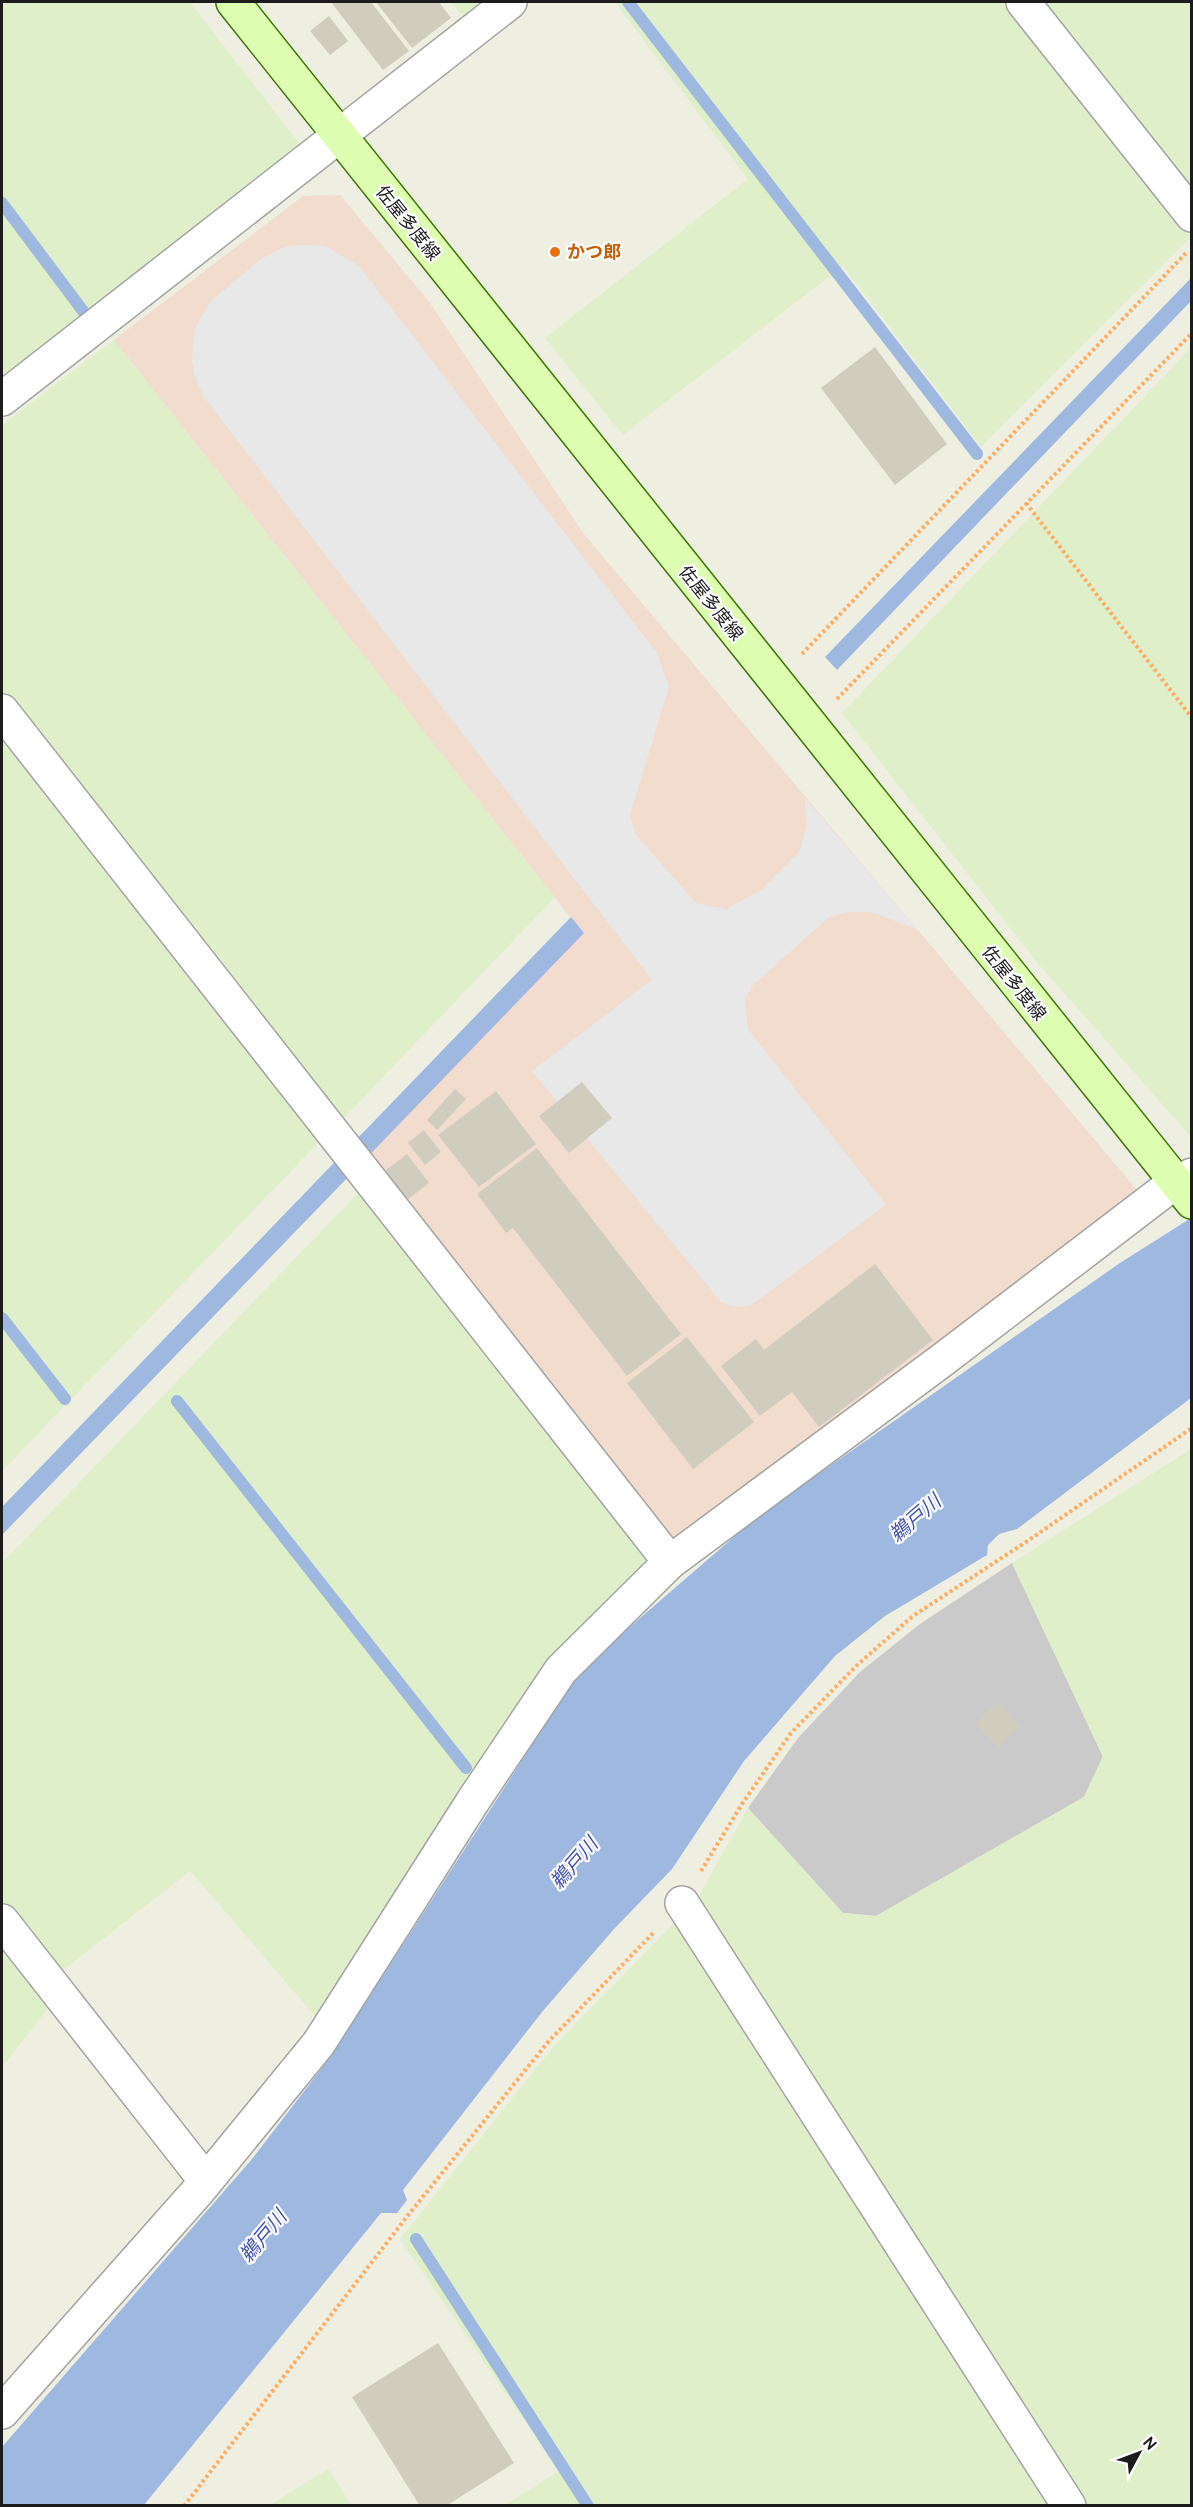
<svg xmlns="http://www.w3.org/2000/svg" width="1193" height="2507" font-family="Cabin,'Noto Sans JP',sans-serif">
	<rect width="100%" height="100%" fill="#eeeee1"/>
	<!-- commercial -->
	<path fill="#f1dcce" d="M340,195l90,108 153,230 554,657 -463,360 -308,-392 217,-225 -469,-593 189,-144z"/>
	<!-- religious -->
	<path fill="#cacaca" d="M1012,1563l91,194 -19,40 -208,119 -33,-3 -95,-105 50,-70 62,-66 60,-48z"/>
	<!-- farmland -->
	<g fill="#dfefca">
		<path d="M2,2h188l115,149 -303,239z"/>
		<path d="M451,2h35l-21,17z"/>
		<path d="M615,2h391l185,235 -210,210 -138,-181 -220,169 -78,-97 203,-159z"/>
		<path d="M1037,2h154v195z"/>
		<path d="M114,340l441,557 -215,225 -338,-428v-269z"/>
		<path d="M1191,348v789l-156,-177 -193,-247z"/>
		<path d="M2,726l320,413 -320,332z"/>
		<path d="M362,1189l290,374 -330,461 -132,-153 -132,103 -56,-71v-340z"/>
		<path d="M1191,1449v1056h-109l-384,-607 50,-90 95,105 33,3 208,-119 19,-41 -91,-193z"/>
		<path d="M672,1925l16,8 367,572h-550l54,-34 -159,-232 153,-192z"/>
		<path d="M2,1939l50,64 -50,64z"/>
		<path d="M328,2469l23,36h-81z"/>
	</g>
	<!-- parking -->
	<path fill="#e8e8e8" d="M303,245l22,1 34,20 298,387 12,34 -39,128 6,20 60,68 31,6 34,-19 39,-39 6,-24 -1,-29 112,131 -46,-17h-22l-20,5 -77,69 -7,15 3,28 138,176 -136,101 -15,1 -14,-5 -189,-231 120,-91 -448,-583 -9,-20 -3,-16 3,-34 16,-26 50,-42 23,-12z"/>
	<!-- water -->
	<g fill="#9eb8df">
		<path d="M1191,278v23l-354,369 -12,-13z"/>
		<path d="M571,917l13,16 -582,602v-28z"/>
		<path d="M1191,1218v180l-174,131 -18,5 -11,11 -1,10 -102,61 -50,40 -91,105 -72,108 -58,60 -72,83 -139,178 4,10 -10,13h-16l-237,292 -142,1v-59l250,-288 79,-103 250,-387 176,-152 363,-254z"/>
	</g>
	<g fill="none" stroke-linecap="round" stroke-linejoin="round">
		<!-- stream -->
		<g stroke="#9eb8df" stroke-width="12">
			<path d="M628,2l349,452"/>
			<path d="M2,203l84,112"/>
			<path d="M2,1318l63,81"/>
			<path d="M177,1401l289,367"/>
			<path d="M416,2239l172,267"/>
		</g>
	</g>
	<!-- building -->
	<g fill="#d1cdbe">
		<path d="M331,2h40l38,49 -26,19z"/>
		<path d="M376,2h63l12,16 -39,30z"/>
		<path d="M329,16l19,25 -18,14 -20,-24z"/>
		<path d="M875,347l72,97 -52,41 -74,-97z"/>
		<path d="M582,1082l30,36 -43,35 -30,-37z"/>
		<path d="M455,1089l11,10 -29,31 -10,-10z"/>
		<path d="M496,1091l40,53 -57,43 -41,-52z"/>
		<path d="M424,1130l17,22 -16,13 -17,-22z"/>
		<path d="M537,1148l144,186 -54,42 -114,-148 -7,5 -29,-39z"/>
		<path d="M407,1154l22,29 -26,20 -22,-29z"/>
		<path d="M875,1264l58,76 -114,87 -27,-35 -32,24 -39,-50 35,-27 8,11z"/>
		<path d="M687,1337l67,85 -61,47 -66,-86z"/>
		<path d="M998,1702l23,24 -23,22 -23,-24z"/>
		<path d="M438,2343l76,120 -68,43h-26l-68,-109z"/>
	</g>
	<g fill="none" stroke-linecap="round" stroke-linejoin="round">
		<!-- minor casing -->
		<g stroke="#a3a3a3" stroke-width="36">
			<g id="minor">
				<path d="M1023,2l169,213"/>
				<path d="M2,399l508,-397"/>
				<path d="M2,711l668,851"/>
				<path d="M682,1903l387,603"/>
				<path d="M2,1921l204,260"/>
				<path d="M2,2412l196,-221 121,-148 154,-242 88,-131 109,-108 271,-201 233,-178 18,-8"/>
			</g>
		</g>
		<!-- secondary casing -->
		<g stroke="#3d7600" stroke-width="36">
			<path id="secondary" d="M233,2l959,1200"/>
		</g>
		<!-- path -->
		<g stroke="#ffac61" stroke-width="4" stroke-dasharray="3 3" stroke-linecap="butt">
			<path d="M1026,503l166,215"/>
			<path d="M802,654l385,-402"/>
			<path d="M837,699l355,-366"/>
			<path d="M701,1871l41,-67 49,-71 65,-67 57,-50 113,-74 166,-114"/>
			<path d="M184,2506l225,-292 139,-172 107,-111"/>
		</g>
		<!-- minor -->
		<use href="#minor" stroke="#fff" stroke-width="33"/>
		<!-- secondary -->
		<use href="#secondary" stroke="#ddfdb0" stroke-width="33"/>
	</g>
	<!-- markers -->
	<circle fill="#e8710a" stroke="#fff" stroke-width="2" cx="555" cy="252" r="6"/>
	<g text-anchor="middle" stroke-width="4.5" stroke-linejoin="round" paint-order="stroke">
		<!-- street labels -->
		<g font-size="18" fill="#1c1c1c" stroke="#fff">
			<text transform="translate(408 223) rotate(51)" y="6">佐屋多度線</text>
			<text transform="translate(711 603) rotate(51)" y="6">佐屋多度線</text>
			<text transform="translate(1014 983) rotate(51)" y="6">佐屋多度線</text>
		</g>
		<!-- food labels -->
		<g font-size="18" font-weight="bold" fill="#c56008" stroke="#fff" text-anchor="start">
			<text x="567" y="258">かつ郎</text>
		</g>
		<!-- water labels -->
		<g font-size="20" font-style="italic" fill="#4452b1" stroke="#fff">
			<text transform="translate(915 1518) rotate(-41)" y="7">鵜戸川</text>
			<text transform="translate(574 1863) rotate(-49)" y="7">鵜戸川</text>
			<text transform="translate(263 2236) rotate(-50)" y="7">鵜戸川</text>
		</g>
	</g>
	<!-- border -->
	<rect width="1193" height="2507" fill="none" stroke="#1c1c1c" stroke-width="6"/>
	<!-- north arrow -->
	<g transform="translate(1139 2453) rotate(49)" stroke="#ffffff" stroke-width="4.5" paint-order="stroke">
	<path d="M0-4.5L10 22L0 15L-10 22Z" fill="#1c1c1c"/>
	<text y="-9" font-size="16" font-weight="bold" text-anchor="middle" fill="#1c1c1c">N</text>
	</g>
</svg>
